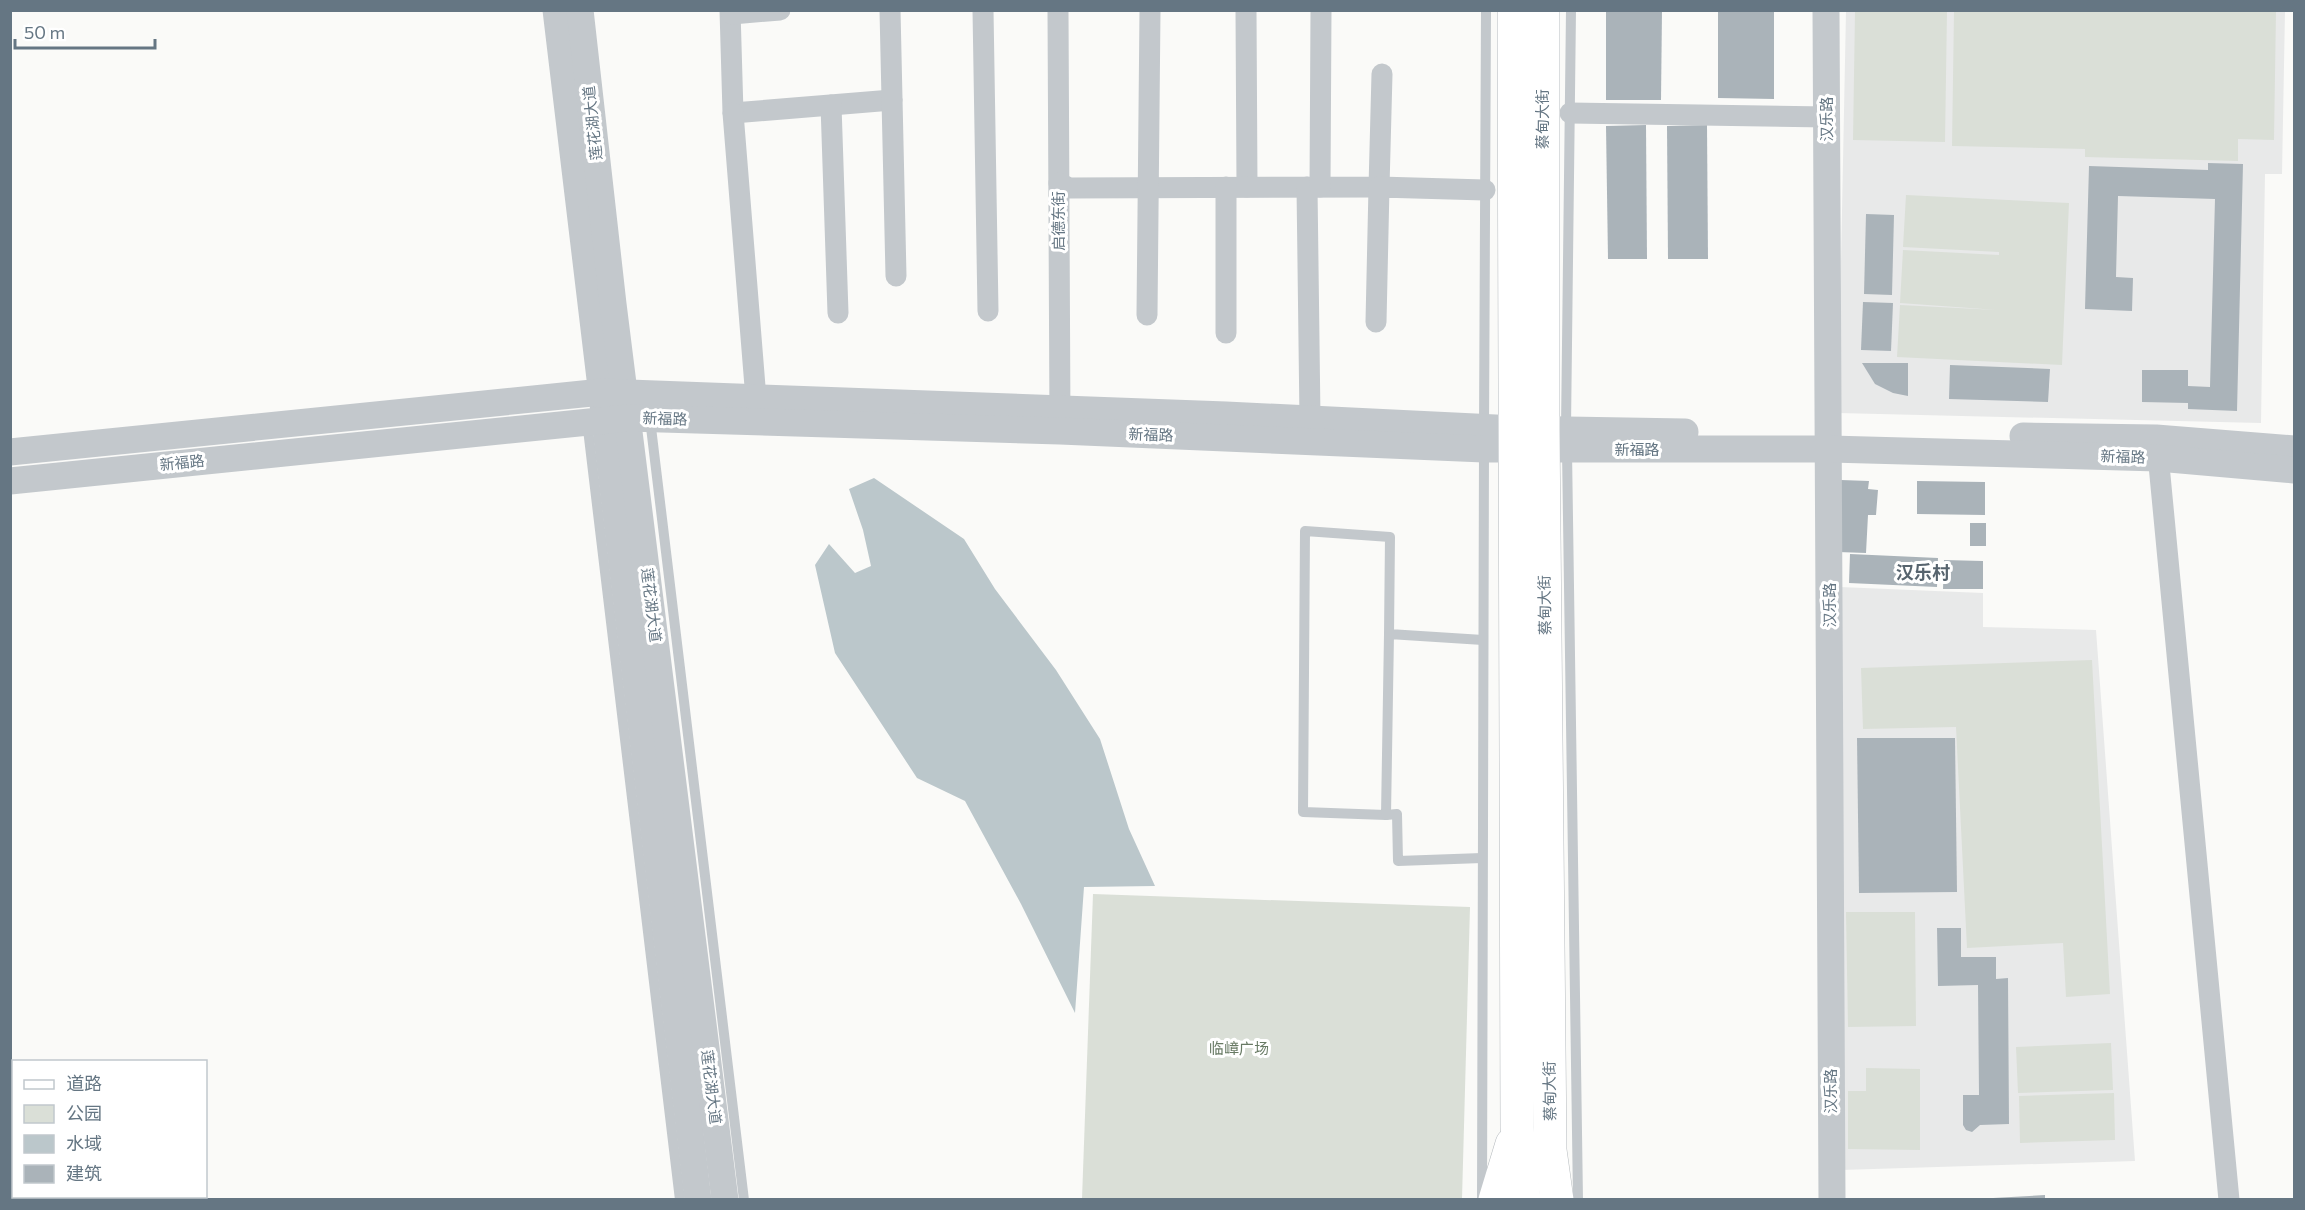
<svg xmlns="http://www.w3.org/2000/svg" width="2305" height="1210" font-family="Commissioner,'Noto Sans SC',sans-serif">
	<rect width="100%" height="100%" fill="#fafaf8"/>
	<!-- built -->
	<g fill="#e8e9e9">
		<path d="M1846,11h439l-3,163h-17l-4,249 -423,-10z"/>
		<path d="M1840,587l143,6v34l113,3 39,531 -294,9z"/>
	</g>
	<!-- green -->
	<g fill="#dadfd7">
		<path d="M1855,11h92l-2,131 -92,-2z"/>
		<path d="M1954,11h322l-2,129 -36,-1v22l-153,-4v-8l-133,-3z"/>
		<path d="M1906,195l163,8 -7,162 -165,-8 3,-52 97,5 -97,-7 3,-53 96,5v-3l-96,-5z"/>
		<path d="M2092,660l18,334 -44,3 -3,-54 -96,5 -11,-221 -93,2 -2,-61z"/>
		<path d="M1093,894l377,13 -8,292h-380z"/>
		<path d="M1846,912h69l1,114 -68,1z"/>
		<path d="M2111,1043l2,47 -95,3 -2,-46z"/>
		<path d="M1866,1068l54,1v81l-72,-1v-58h18z"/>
		<path d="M2114,1093l1,47 -95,3 -1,-47z"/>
	</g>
	<!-- water -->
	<path fill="#bbc7cb" d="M874,478l90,61 31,50 61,81 44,69 29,90 26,57 -71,1 -9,126 -54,-109 -56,-103 -48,-23 -82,-125 -20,-88 14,-21 26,29 16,-7 -8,-36 -14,-41z"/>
	<!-- building -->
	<g fill="#aab3b9">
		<path d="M1606,10h56l-1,90h-55z"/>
		<path d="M1718,10h56v89l-56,-1z"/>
		<path d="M1646,125l1,134h-39l-2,-133z"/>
		<path d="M1707,125l1,134h-40l-1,-133z"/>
		<path d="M2208,163l35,1 -6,247 -49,-2v-6l-46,-1v-32h46v16l22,1 5,-188 -97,-3 -2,81 17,1 -1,33 -47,-2 4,-143 119,4z"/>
		<path d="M1866,214l28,1 -2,80 -28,-1z"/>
		<path d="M1863,302l30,1 -2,48 -30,-1z"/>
		<path d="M1862,363h46v33l-15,-3 -18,-9z"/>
		<path d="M1950,365l100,4 -2,33 -99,-3z"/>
		<path d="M1841,480l28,1 -1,8 10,1 -2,25h-8l-2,38 -28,-1z"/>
		<path d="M1917,481l68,1v33l-68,-1z"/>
		<rect x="1970" y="523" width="16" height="23"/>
		<path d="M1850,554l88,4 -1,29 -88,-4z"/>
		<path d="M1944,560l39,1v28h-40z"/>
		<path d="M1857,738h98l2,154 -98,1z"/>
		<path d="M1937,928h24v29h35v22l12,-1 1,146 -29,1 -8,7 -6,-2 -3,-5v-30h16l-1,-110 -40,1z"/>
		<path d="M2045,1195v5h-52v-2z"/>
	</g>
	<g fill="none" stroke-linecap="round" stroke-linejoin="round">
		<!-- primary casing -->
		<g stroke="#b5babe" stroke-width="34">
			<g id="primary">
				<path d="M1514,10l3,1118 7,72"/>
				<path d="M1543,10v419l7,721 7,50"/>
				<path d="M1495,1200l17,-56"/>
			</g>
		</g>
		<!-- service -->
		<g stroke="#c3c8cc" stroke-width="10">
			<path d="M650,419l94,781"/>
			<path d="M587,421l93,779"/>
			<path d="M1484,427l2,-417"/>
			<path d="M1566,428l5,-418"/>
			<path d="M1567,450l11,750"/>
			<path d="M1389,634l1,-97 -85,-6 -2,281 83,3 3,-181 94,6"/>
			<path d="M1386,815l11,-1 1,47 84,-3"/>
			<path d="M1482,1198l2,-749"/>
		</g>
		<!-- minor -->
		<g stroke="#c3c8cc" stroke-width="21">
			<path d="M730,10l3,103 159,-13"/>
			<path d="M890,10l6,266"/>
			<path d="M983,10l5,301"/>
			<path d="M1058,10l2,414"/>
			<path d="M1246,10l1,177"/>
			<path d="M732,14l48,-4"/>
			<path d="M831,105l7,208"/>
			<path d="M733,113l23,286"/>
			<path d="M1570,113l257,4"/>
			<path d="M1059,183l10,5 310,-1 3,-113"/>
			<path d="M1307,187l3,232"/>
			<path d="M1320,187l1,-177"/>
			<path d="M1147,315l3,-305"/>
			<path d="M1376,322l3,-135 106,3"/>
			<path d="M1226,333v-146"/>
			<path d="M2157,444l72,756"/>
		</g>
		<!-- tertiary -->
		<g stroke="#c3c8cc" stroke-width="27">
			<path d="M556,10l142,1190"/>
			<path d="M580,10l33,294 112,896"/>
			<path d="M1826,10l6,1190"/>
			<path d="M2023,436l133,2 138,11"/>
			<path d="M10,452l592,-60 624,23 290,14 169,3"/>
			<path d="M10,481l618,-63 432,13 424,18h346l328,9 136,12"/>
		</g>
		<!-- primary -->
		<use href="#primary" stroke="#fff" stroke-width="33"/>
	</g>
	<g text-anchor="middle" stroke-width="6" stroke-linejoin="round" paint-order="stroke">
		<!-- street labels -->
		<g font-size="15" fill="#657683" stroke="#fff">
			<text transform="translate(1543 119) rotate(-90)" y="5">蔡甸大街</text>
			<text transform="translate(1827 119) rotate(-90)" y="5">汉乐路</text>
			<text transform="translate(593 123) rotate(-96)" y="5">莲花湖大道</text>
			<text transform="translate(1059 221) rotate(-90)" y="5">启德东街</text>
			<text transform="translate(665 419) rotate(2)" y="5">新福路</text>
			<text transform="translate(1151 435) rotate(2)" y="5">新福路</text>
			<text x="1637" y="455">新福路</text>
			<text transform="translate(2123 457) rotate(2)" y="5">新福路</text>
			<text transform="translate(182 463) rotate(-6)" y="5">新福路</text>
			<text transform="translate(651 605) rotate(83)" y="5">莲花湖大道</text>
			<text transform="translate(1545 605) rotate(-91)" y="5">蔡甸大街</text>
			<text transform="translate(1830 605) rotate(-90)" y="5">汉乐路</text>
			<text transform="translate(711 1087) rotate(83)" y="5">莲花湖大道</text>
			<text transform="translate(1550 1091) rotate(-91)" y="5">蔡甸大街</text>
			<text transform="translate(1831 1091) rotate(-90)" y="5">汉乐路</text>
		</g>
		<!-- park labels -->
		<g font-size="15" fill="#687a64" stroke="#fff">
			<text x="1239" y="1054">临嶂广场</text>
		</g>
		<!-- quarter labels -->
		<g font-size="18" font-weight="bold" fill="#57646e" stroke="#fff">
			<text x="1923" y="579">汉乐村</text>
		</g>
	</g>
	<!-- border -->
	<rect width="2305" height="1210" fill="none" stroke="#657683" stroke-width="24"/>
	<!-- legend -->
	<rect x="12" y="1060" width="195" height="138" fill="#ffffff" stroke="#c1c8cd" stroke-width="1.5"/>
	<rect x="24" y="1080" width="30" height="9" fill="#ffffff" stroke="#c1c8cd" stroke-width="1.5"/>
	<text x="66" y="1090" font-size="18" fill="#657683">道路</text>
	<rect x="24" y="1105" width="30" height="18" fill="#dadfd7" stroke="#c1c8cd" stroke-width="1.5"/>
	<text x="66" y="1120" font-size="18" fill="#657683">公园</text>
	<rect x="24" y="1135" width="30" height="18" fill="#bbc7cb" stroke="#c1c8cd" stroke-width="1.5"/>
	<text x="66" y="1150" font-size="18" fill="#657683">水域</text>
	<rect x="24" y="1165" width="30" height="18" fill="#aab3b9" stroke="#c1c8cd" stroke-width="1.5"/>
	<text x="66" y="1180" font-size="18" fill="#657683">建筑</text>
	<!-- scale -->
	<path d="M15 39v9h140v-9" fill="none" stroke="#657683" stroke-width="3"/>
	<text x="24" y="39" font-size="18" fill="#657683" stroke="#ffffff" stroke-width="4.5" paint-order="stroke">50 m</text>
</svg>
